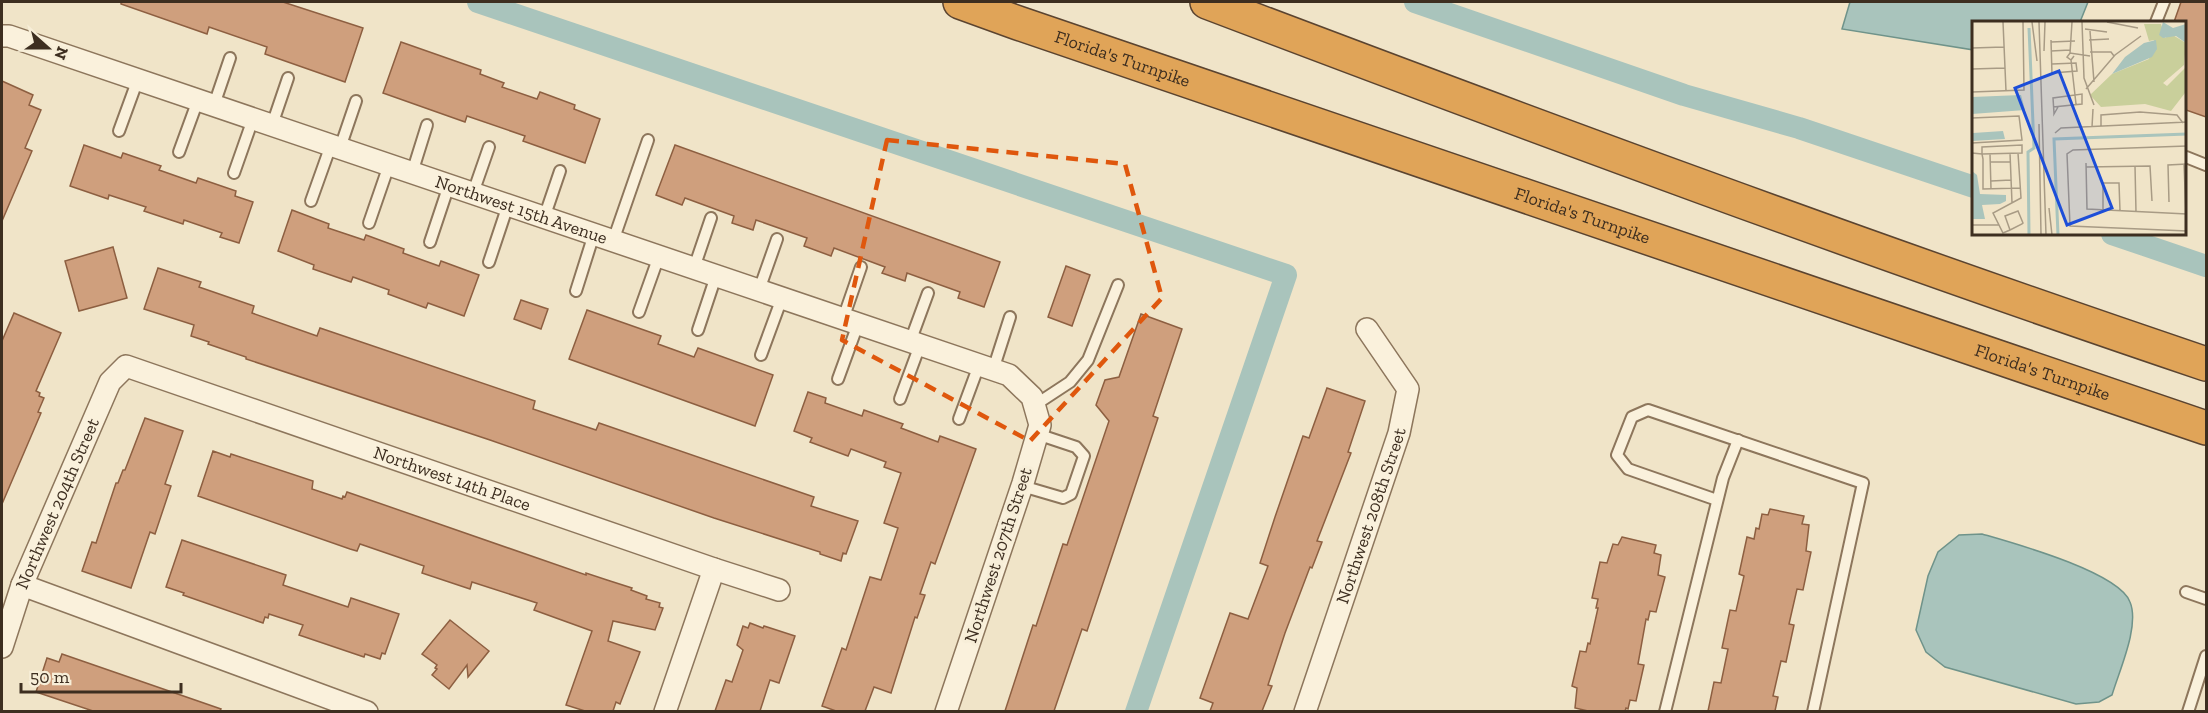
<svg xmlns="http://www.w3.org/2000/svg" width="2208" height="713" font-family="'Zilla Slab',serif">
	<rect width="100%" height="100%" fill="#f0e4c8"/>
	<!-- water -->
	<g fill="#a9c4bc" stroke="#6f938a" stroke-width="1.5">
		<path d="M1850,2h238l-8,20h-106v28l-132,-21z"/>
		<path d="M1982,534c31,9 137,38 148,68 10,24 -11,69 -18,93l-13,7 -23,2 -131,-37 -19,-15 -10,-22 12,-54 10,-24 21,-17z"/>
	</g>
	<g fill="none" stroke-linecap="round" stroke-linejoin="round">
		<!-- canal -->
		<g stroke="#a9c4bc" stroke-width="22">
			<path d="M478,2l808,273 -150,437"/>
			<path d="M1415,2l269,93 115,33 175,59"/>
			<path d="M2112,234l94,32"/>
		</g>
	</g>
	<!-- building -->
	<g fill="#cf9f7d" stroke="#8d5f41" stroke-width="1.5">
		<path d="M121,2h162l80,26 -18,54 -80,-28 2,-7 -58,-20 -2,7 -86,-30z"/>
		<path d="M2181,2h25v115l-20,-7v-88h-12z"/>
		<path d="M401,42l80,28 -1,4 24,9 -2,4 35,12 3,-7 35,13 -1,4 26,10 -15,44 -62,-22 2,-5 -58,-20 -2,6 -82,-29z"/>
		<path d="M2,81l31,14 -4,10 12,5 -16,38 7,3 -30,70z"/>
		<path d="M84,145l37,13 2,-5 38,13 -2,4 37,13 2,-5 38,13 -1,5 18,6 -14,41 -19,-6 2,-4 -38,-13 -1,4 -39,-13 2,-4 -37,-12 -1,4 -38,-13z"/>
		<path d="M675,145l325,117 -16,45 -26,-9 2,-6 -53,-19 -2,8 -23,-8 3,-6 -51,-19 -3,8 -27,-10 3,-8 -51,-18 -3,10 -21,-7 2,-7 -49,-18 -3,7 -26,-10z"/>
		<path d="M292,210l37,14 -1,4 36,12 2,-5 38,14 -1,4 36,13 2,-5 38,14 -15,41 -36,-13 -2,5 -38,-14 1,-4 -36,-13 -2,5 -38,-13 1,-4 -36,-14z"/>
		<path d="M113,247l14,51 -48,13 -14,-50z"/>
		<path d="M1066,266l24,9 -18,51 -24,-9z"/>
		<path d="M158,268l43,14 -2,5 55,19 -2,7 65,23 3,-8 215,73 -2,8 63,21 3,-7 215,74 -3,9 47,15 -12,33 -3,-1 -2,8 -21,-7v-2l-106,-34 -224,-78 -244,-81v-2l-38,-13 1,-2 -18,-6 3,-11 -50,-16z"/>
		<path d="M521,300l27,9 -7,20 -27,-10z"/>
		<path d="M587,310l74,26 -3,8 36,13 4,-9 75,27 -18,51 -186,-67z"/>
		<path d="M14,313l47,20 -25,58 4,2 -1,3 5,2 -6,14 3,1 -39,91v-163z"/>
		<path d="M1141,314l41,15 -29,87 5,2 -71,213 -5,-2 -28,82h-49l28,-86 3,1 27,-82 4,1 42,-124 -13,-16 9,-25 14,-3z"/>
		<path d="M1327,388l38,13 -17,51 3,1 -34,88 5,1 -10,26 -2,-1 -25,66 -17,52 4,1 -10,25h-52l3,-8 -13,-5 30,-85 18,6 20,-53 -8,-3 15,-46 28,-81 6,2z"/>
		<path d="M808,392l18,6 -1,5 37,13 2,-6 39,14 -2,4 37,14 2,-6 36,13 -41,115 -4,-2 -11,32 5,1 -8,23 -2,-1 -24,76 -17,-6 -9,24h-29l-14,-5 20,-58 4,2 24,-73 11,3 17,-52 -14,-5 17,-50 -17,-6 2,-5 -35,-13 -3,7 -38,-14 2,-4 -18,-7z"/>
		<path d="M145,418l38,13 -18,53 6,2 -16,48 -5,-2 -19,56 -49,-17 10,-29 4,1 20,-60h2l5,-13h2z"/>
		<path d="M213,451l17,6 1,-3 82,27 -1,8 30,10 1,-3 2,1 2,-5 239,83v-2l21,7 25,8 -1,2 16,6 -1,3 14,4 -1,4 4,1 -8,22 -42,-9 -5,20 32,11 -20,52 -4,-2 -3,9h-28l-19,-6 26,-74 -58,-21 3,-7 -65,-21 -2,7 -48,-16 2,-7 -64,-22 -3,7 -7,-2 -152,-53z"/>
		<path d="M1770,509l34,7 -2,8 7,1 -3,26 5,1 -8,38 -6,-1 -8,35 5,1 -8,37 -5,-1 -8,35 5,1 -3,14h-67l6,-29 7,1 7,-34 -6,-1 8,-38 6,1 8,-35 -5,-2 8,-37 7,2 2,-11 3,1 3,-15 6,1z"/>
		<path d="M1622,537l34,8 -2,8 7,2 -3,20 7,2 -9,35 -6,-1 -2,9 -2,-1 -8,45 6,1 -8,36 -6,-1 -2,9 -2,-1 -1,3h-37l-13,-3 2,-20 -5,-2 8,-35 6,1 2,-9 2,1 8,-36h-2l2,-9 -6,-1 8,-36 7,1 6,-19 5,1z"/>
		<path d="M182,540l104,35 -3,10 65,22 3,-9 48,16 -14,40 -3,-1 -2,6 -15,-5 -1,3 -65,-22 4,-10 -34,-11 -1,4 -3,-1 -2,6 -80,-28 1,-2 -18,-6z"/>
		<path d="M450,620l39,31 -21,26 -1,-12 -18,24 -17,-14 5,-6 -2,-1 2,-3 -15,-11z"/>
		<path d="M750,623l13,5 1,-2 31,10 -16,47 -9,-3 -10,31h-45l11,-31 6,2 11,-32 -6,-5 6,-19 5,2z"/>
		<path d="M62,654l159,55 -1,2h-127l-57,-19 11,-34 12,4z"/>
	</g>
	<g fill="none" stroke-linecap="round" stroke-linejoin="round">
		<!-- lane casing -->
		<g stroke="#8d765c" stroke-width="14">
			<g id="lane">
				<path d="M2156,22l8,-20"/>
				<path d="M214,105l16,-47"/>
				<path d="M272,125l16,-47"/>
				<path d="M119,131l19,-52"/>
				<path d="M340,148l16,-47"/>
				<path d="M179,152l19,-52"/>
				<path d="M2186,157l20,8"/>
				<path d="M234,173l19,-54"/>
				<path d="M412,173l15,-48"/>
				<path d="M473,193l16,-46"/>
				<path d="M311,201l20,-56"/>
				<path d="M544,218l16,-47"/>
				<path d="M369,223l20,-58"/>
				<path d="M613,241l35,-101"/>
				<path d="M430,242l19,-57"/>
				<path d="M489,262l19,-57"/>
				<path d="M694,268l17,-50"/>
				<path d="M759,290l18,-51"/>
				<path d="M576,291l18,-57"/>
				<path d="M639,312l20,-56"/>
				<path d="M843,319l18,-52"/>
				<path d="M698,330l18,-54"/>
				<path d="M910,342l18,-49"/>
				<path d="M761,355l21,-57"/>
				<path d="M993,370l17,-53"/>
				<path d="M838,379l20,-55"/>
				<path d="M900,399l20,-54"/>
				<path d="M1035,405l35,-23 18,-22 30,-75"/>
				<path d="M959,419l20,-54"/>
				<path d="M1022,486l41,12 8,-4 13,-38 -8,-9 -39,-13"/>
				<path d="M1717,500l-89,-31 -11,-14 15,-38 16,-7 215,73 -50,229"/>
				<path d="M2186,592l20,7"/>
				<path d="M1665,712l58,-234 15,-38"/>
				<path d="M2188,712l18,-56"/>
			</g>
		</g>
		<!-- street casing -->
		<g stroke="#8d765c" stroke-width="24">
			<g id="street">
				<path id="s1" d="M2,36h7l1000,339 23,22 8,28 -17,58 -77,229"/>
				<path d="M22,585l345,127"/>
				<path id="s2" d="M2,647l20,-62 88,-203 16,-16 588,203 65,21"/>
				<path d="M665,712l49,-143"/>
				<path id="s3" d="M1305,712l94,-279 9,-44 -41,-60"/>
			</g>
		</g>
		<!-- highway casing -->
		<g stroke="#5b4430" stroke-width="36">
			<g id="highway">
				<path id="s4" d="M960,2l58,21 1188,405"/>
				<path d="M1207,2c332,126 664,249 999,362"/>
			</g>
		</g>
		<!-- lane -->
		<use href="#lane" stroke="#faf1dc" stroke-width="10"/>
		<!-- street -->
		<use href="#street" stroke="#faf1dc" stroke-width="21"/>
		<!-- highway -->
		<use href="#highway" stroke="#e0a458" stroke-width="33"/>
	</g>
	<!-- marked area -->
	<path fill="none" stroke="#df570d" stroke-width="4.5" stroke-dasharray="12 8" stroke-linejoin="round" d="M887,140l238,24 37,134 -132,143 -188,-101z"/>
	<g text-anchor="middle" stroke-width="6" stroke-linejoin="round" paint-order="stroke">
		<!-- street labels -->
		<g font-size="18" fill="#3d2e20" stroke="#f7eed8">
			<text dy="6" stroke="none"><textPath href="#s4" startOffset="172">Florida's Turnpike</textPath></text>
			<text dy="6" stroke="none"><textPath href="#s1" startOffset="548">Northwest 15th Avenue</textPath></text>
			<text dy="6" stroke="none"><textPath href="#s4" startOffset="658">Florida's Turnpike</textPath></text>
			<text dy="6" stroke="none"><textPath href="#s4" startOffset="1144">Florida's Turnpike</textPath></text>
			<text dy="6" stroke="none"><textPath href="#s2" startOffset="654">Northwest 14th Place</textPath></text>
			<text dy="6" stroke="none"><textPath href="#s2" startOffset="154">Northwest 204th Street</textPath></text>
			<text dy="6" stroke="none"><textPath href="#s3" startOffset="207">Northwest 208th Street</textPath></text>
			<text transform="translate(998 555) rotate(-72)" y="6">Northwest 207th Street</text>
		</g>
	</g>
	<!-- overview -->
	<g transform="translate(1972 21)">
		<rect width="214" height="214" fill="#f0e4c8"/>
		<path d="M172,3h17l4,14 6,-4 15,9 -2,22 -21,18 4,3 18,-18v25l-14,18 -26,-7 -44,3 -11,-12 22,-21 37,-15 5,-19 -5,1z" fill="#c9cf9b"/>
		<path d="M191,1l10,6 13,-4v38v-19l-10,-7 -13,2 -4,-3zM184,19l1,9 -5,8 -40,17 13,-17 19,-14zM49,74l4,15 -53,4v-17zM31,110l2,8 -33,2 1,-8zM0,150l5,4 3,19 26,1v6l-6,3 -18,1 3,14h-13z" fill="#a9c4bc"/>
		<path fill="none" stroke="#a9c4bc" stroke-width="3" d="M57,7l5,120 -6,4 1,83M86,214l-4,-96 133,-5"/>
		<path fill="none" stroke="#a89b85" stroke-width="1.5" d="M31,1l3,69M60,1l5,39M67,1l7,213M110,1l2,56 10,27M135,1l31,6M113,8l22,3M118,10l4,51M79,19l1,35M117,19l20,-1M79,21l24,-1M0,27l32,-1M72,30l1,-29M79,30l19,-1M118,31h21l3,4M98,32l2,-31M102,35l-3,4 -4,-3 3,-4 20,3M99,39l5,44M80,43l24,-1 1,8 -25,2M0,48l33,-1M114,68l29,-34 26,-19M0,71l52,-2 -1,-68M81,86l29,-3v-10l-29,4 1,15v1l4,-7M0,97l47,-2 3,24 -50,3M67,103l2,111M129,105v-11l39,-3 37,3 6,8M120,106l1,-18M83,112l6,-5 126,-6M215,125l-114,4 -6,4 3,72 117,5M0,132l10,1 40,-1v-8l-40,2v7l1,5v30l37,-1M38,132l2,50M18,133l1,35M18,141h21M114,142l1,46 100,5M212,143l2,50M163,145l1,46M114,146l64,-1 2,35M19,160l20,-1M197,181l-1,-37 19,-1M77,187l3,27M131,189v-27h16l1,28M0,204h27M38,209l-5,-14 13,-5 5,12 -1,1 -12,6 -7,3 -10,-20 28,-15 -3,-45"/>
		<path fill="#1d4ed8" fill-opacity="0.15" stroke="#1d4ed8" stroke-width="3" d="M87,50l53,137 -45,17 -52,-137z"/>
		<rect width="214" height="214" fill="none" stroke="#3d2e20" stroke-width="3"/>
	</g>
	<!-- border -->
	<rect width="2208" height="713" fill="none" stroke="#3d2e20" stroke-width="6"/>
	<!-- north arrow -->
	<g transform="translate(48 48) rotate(111)" stroke="#f7eed8" stroke-width="4.5" paint-order="stroke">
	<path d="M0-4.5L10 22L0 15L-10 22Z" fill="#3d2e20"/>
	<text y="-9" font-size="16" font-weight="bold" text-anchor="middle" fill="#3d2e20">N</text>
	</g>
	<!-- scale -->
	<path d="M21 683v9h160v-9" fill="none" stroke="#3d2e20" stroke-width="3"/>
	<text x="30" y="683" font-size="18" fill="#3d2e20" stroke="#f7eed8" stroke-width="4.5" paint-order="stroke">50 m</text>
</svg>
